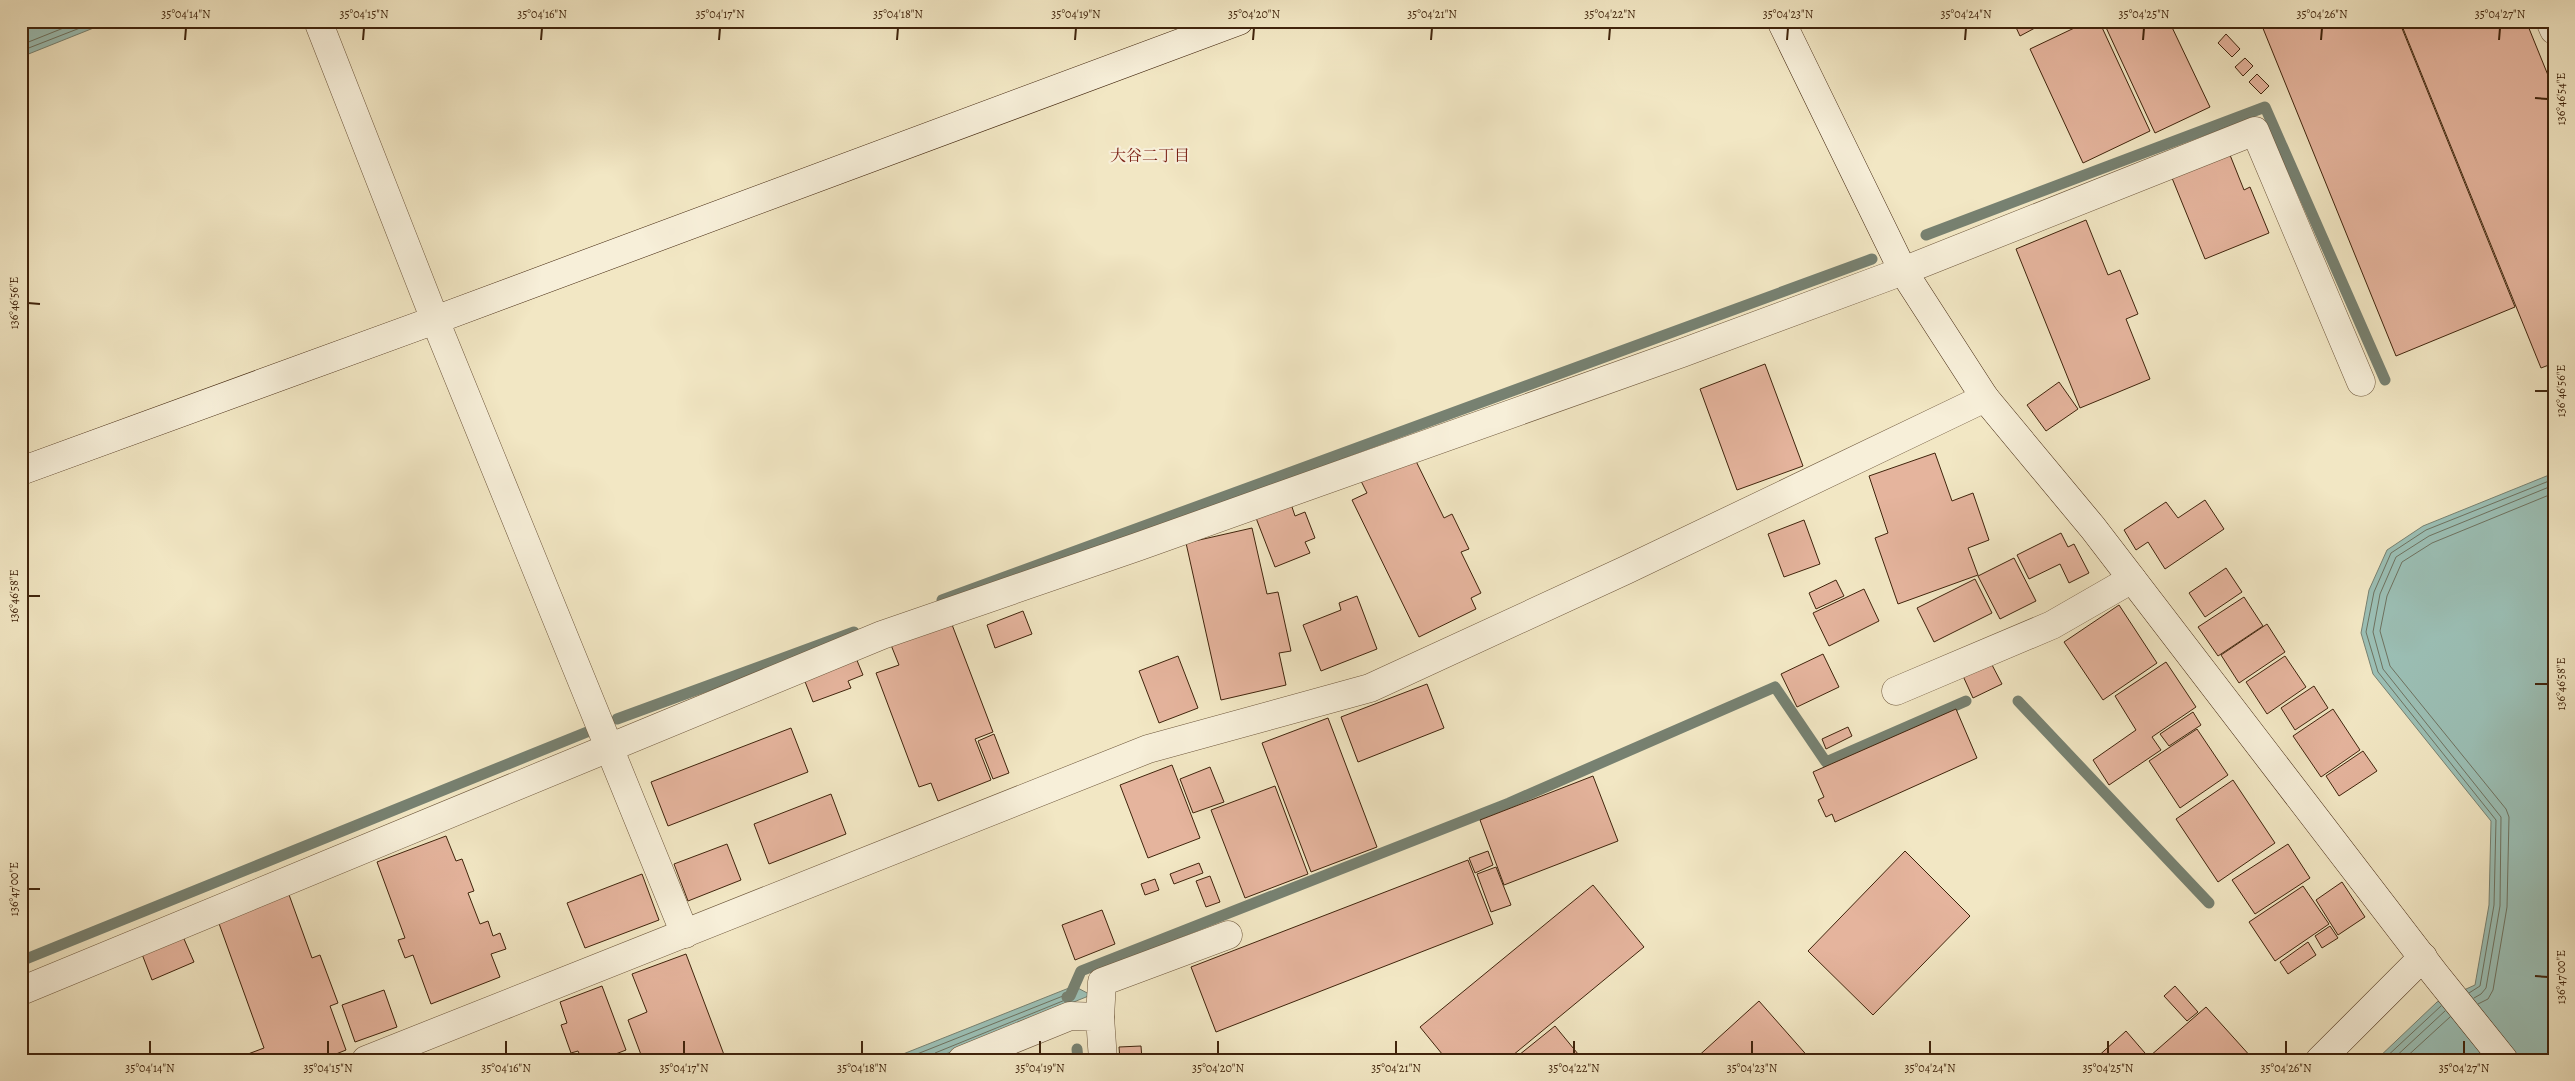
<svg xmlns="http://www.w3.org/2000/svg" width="2575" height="1081" font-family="Alegreya,'Noto Serif JP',serif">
	<rect width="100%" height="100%" fill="#f2e7c4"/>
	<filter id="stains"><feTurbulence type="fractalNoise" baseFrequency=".004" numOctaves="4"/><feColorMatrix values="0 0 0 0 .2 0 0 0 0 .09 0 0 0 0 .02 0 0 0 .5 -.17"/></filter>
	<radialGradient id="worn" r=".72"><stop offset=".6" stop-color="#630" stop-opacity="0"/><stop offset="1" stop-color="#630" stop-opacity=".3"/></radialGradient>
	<!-- water -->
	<g fill="#9bbfb5" stroke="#778171">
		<path d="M35,21h76l-90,36v-30z"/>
		<path d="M2554,473v587h-178l61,-58 38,-17 14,-80 2,-84 -118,-147 -12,-41 8,-43 18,-40 36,-24z"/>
		<path d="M1074,986l17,9 -160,65h-43z"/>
	</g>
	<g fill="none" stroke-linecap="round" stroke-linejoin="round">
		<!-- shore -->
		<g stroke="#6e7260" stroke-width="1">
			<path d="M21,45l60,-24"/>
			<path d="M21,51l77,-30"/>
			<path d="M2469,993l11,-7 14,-81 2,-85 -118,-148 -12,-40 8,-40 17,-39 35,-23 128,-51"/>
			<path d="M2474,998l7,-4 5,-6 14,-82 1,-89 -118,-148 -10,-37 7,-38 16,-37 33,-21 125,-51"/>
			<path d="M2478,1004l10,-5 5,-9 14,-83 2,-90 -3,-8 -116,-143 -10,-35 7,-35 15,-34 30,-19 122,-50"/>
			<path d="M902,1060l171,-68 3,1 -1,3 -140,57 -3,7"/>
			<path d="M2383,1060l58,-54"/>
			<path d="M2392,1060l53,-49"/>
			<path d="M2403,1060l47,-43"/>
		</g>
		<!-- stream -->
		<g stroke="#778171" stroke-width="11">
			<path d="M1926,235l339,-128 120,273"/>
			<path d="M942,600l930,-341"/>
			<path d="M2018,701l191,202"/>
			<path d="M617,719l237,-87"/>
			<path d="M21,961l566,-229"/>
			<path d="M1067,997l3,-1 11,-25 428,-168 266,-116 51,75 140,-61"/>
			<path d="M1077,1049l1,11"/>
		</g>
	</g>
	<!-- building -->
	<g fill="#e5b49d" stroke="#40240c">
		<path d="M2013,21h35l-28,15z"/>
		<path d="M2089,21h10l51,110 -67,32 -53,-114z"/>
		<path d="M2103,21h66l41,86 -55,26z"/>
		<path d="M2260,21h139l116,286 -119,49z"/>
		<path d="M2400,21h126l28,69v273l-13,5z"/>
		<path d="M2226,34l14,15 -8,8 -14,-14z"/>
		<path d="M2245,58l8,8 -10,10 -8,-9z"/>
		<path d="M2257,74l12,12 -8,8 -12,-12z"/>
		<path d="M2230,155l14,35 6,-3 19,46 -64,26 -33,-81z"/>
		<path d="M2086,220l22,55 12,-5 18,44 -12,5 24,60 -70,29 -64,-159z"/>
		<path d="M1765,364l38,102 -66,24 -37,-101z"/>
		<path d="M2059,382l19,27 -32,22 -19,-26z"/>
		<path d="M1411,451l33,67 8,-4 17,35 -8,3 20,41 -10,5 5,11 -57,28 -67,-137 15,-7 -8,-16z"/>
		<path d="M1935,453l17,48 21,-8 16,47 -21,8 10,27 -80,29 -23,-66 13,-5 -19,-57z"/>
		<path d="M2205,500l19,29 -59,40 -17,-27 -12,8 -12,-20 42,-28 12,16z"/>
		<path d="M1291,504l4,12 10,-4 10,26 -10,4 5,11 -35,14 -19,-49z"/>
		<path d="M1804,520l16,44 -36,13 -16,-43z"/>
		<path d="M1252,528l15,66 11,-2 13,59 -12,2 7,32 -65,15 -35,-157z"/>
		<path d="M2061,533l7,14 6,-3 15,29 -20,10 -9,-19 -31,15 -12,-24z"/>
		<path d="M2014,558l22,43 -36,18 -22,-43z"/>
		<path d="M2226,568l16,24 -37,25 -16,-24z"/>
		<path d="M1975,579l17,34 -58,29 -17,-34z"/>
		<path d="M1836,580l8,16 -28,13 -7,-16z"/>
		<path d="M1864,589l15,32 -50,25 -16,-33z"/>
		<path d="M1357,596l20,53 -56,22 -18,-46 38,-15 -2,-7z"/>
		<path d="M2244,597l19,29 -45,30 -20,-29z"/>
		<path d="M2119,605l38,58 -54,37 -39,-58z"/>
		<path d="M1023,611l9,23 -37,14 -8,-23z"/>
		<path d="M951,622l42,110 -18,7 16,41 -53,21 -7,-18 -12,4 -43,-114 23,-8 -8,-20z"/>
		<path d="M2267,624l18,28 -46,31 -18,-28z"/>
		<path d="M1823,654l16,33 -42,20 -16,-33z"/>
		<path d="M1178,656l20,52 -39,15 -20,-52z"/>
		<path d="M2285,656l21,31 -39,27 -21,-32z"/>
		<path d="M856,658l7,17 -15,6 3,7 -38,14 -9,-23z"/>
		<path d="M2166,662l30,45 -44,30 9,13 -52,35 -16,-25 43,-30 -21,-34z"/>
		<path d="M1991,663l11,21 -29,14 -10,-22z"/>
		<path d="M1427,684l17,44 -86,34 -17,-45z"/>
		<path d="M2314,686l14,22 -33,22 -14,-22z"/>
		<path d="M1956,709l21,49 -142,64 -3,-8 -6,3 -8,-17 6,-3 -11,-25z"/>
		<path d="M2333,709l27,41 -39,27 -28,-41z"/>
		<path d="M2193,712l8,13 -32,21 -9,-12z"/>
		<path d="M1328,718l49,129 -66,25 -49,-129z"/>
		<path d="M1848,727l4,9 -26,13 -4,-10z"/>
		<path d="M791,728l17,44 -140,54 -17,-44z"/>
		<path d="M2197,729l31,46 -48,33 -31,-47z"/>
		<path d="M994,734l15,39 -16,6 -15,-38z"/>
		<path d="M2363,751l14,20 -38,25 -13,-20z"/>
		<path d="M1172,765l28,73 -52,20 -28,-73z"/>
		<path d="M1210,767l14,35 -31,11 -13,-34z"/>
		<path d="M1593,776l25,65 -114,44 -24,-65z"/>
		<path d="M2233,780l42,63 -57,39 -42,-63z"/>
		<path d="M1275,786l33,88 -63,24 -34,-88z"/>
		<path d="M831,794l15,40 -77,30 -15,-40z"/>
		<path d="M446,836l10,25 6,-2 12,32 -6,2 12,31 8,-3 5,15 7,-3 6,16 -15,5 9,23 -69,27 -18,-49 -8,3 -7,-18 7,-2 -28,-76z"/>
		<path d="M727,844l14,36 -53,21 -14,-37z"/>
		<path d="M2288,844l22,34 -55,36 -23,-34z"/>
		<path d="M1488,851l5,14 -18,8 -6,-15z"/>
		<path d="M1905,851l65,65 -97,99 -65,-64z"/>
		<path d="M1468,860l25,64 -277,108 -25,-65z"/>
		<path d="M1199,863l4,10 -29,11 -4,-10z"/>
		<path d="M1496,867l15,38 -20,7 -14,-38z"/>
		<path d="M642,874l17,46 -74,28 -18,-45z"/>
		<path d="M1210,876l10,26 -14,5 -10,-26z"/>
		<path d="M1155,879l4,11 -14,5 -4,-11z"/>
		<path d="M2342,882l23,35 -27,18 -22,-35z"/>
		<path d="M1593,885l51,62 -137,113h-60l-27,-33z"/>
		<path d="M2303,886l26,38 -54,37 -26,-39z"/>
		<path d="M288,892l24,66 8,-3 18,48 -8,3 16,44 -25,10h-89l32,-12 -47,-130z"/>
		<path d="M1102,910l13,34 -40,16 -13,-35z"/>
		<path d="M2330,926l8,12 -16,10 -7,-12z"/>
		<path d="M181,932l13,30 -42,18 -12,-31z"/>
		<path d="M2308,942l8,13 -28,19 -8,-12z"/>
		<path d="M686,954l40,106h-83l-15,-40 19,-8 -15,-38z"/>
		<path d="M602,986l24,64 -26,10h-18l-4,-9 -7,2 -10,-28 6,-2 -7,-21z"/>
		<path d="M2175,986l23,26 -11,9 -23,-25z"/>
		<path d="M384,990l13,37 -42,15 -13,-37z"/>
		<path d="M1759,1001l52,59h-117z"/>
		<path d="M2206,1007l46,51 -99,2 -3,-4z"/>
		<path d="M1555,1026l28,34h-60l-4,-5z"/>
		<path d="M2126,1031l25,29h-57z"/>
		<path d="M1141,1046l1,14h-22l-1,-13z"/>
	</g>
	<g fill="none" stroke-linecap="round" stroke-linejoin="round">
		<!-- street casing -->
		<g stroke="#6c553a" stroke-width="29">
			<g id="street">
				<path d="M318,21l117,299 250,614"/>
				<path d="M2550,21l4,9"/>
				<path d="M1896,691l156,-66 80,-46"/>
				<path d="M21,991l861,-356 255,-88 545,-194 221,-82 352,-140 106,251"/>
				<path d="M1100,1017l2,-35 126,-47"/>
				<path d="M366,1060l782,-311 222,-61 256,-118 359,-172"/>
				<path d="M962,1060l108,-44 30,1 3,43"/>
			</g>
		</g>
		<!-- secondary casing -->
		<g stroke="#40240c" stroke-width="29">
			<g id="secondary">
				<path d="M1781,21l122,250 82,127 108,130 342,446 69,86"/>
				<path d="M21,471l414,-151 804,-299"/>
				<path d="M2320,1060l103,-103"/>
			</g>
		</g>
		<!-- street -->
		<use href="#street" stroke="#f7efd9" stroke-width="28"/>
		<!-- secondary -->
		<use href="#secondary" stroke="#f7efd9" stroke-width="28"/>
	</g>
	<!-- ticks -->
	<path fill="none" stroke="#40240c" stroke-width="2" d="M185,40l1,-12M363,40l1,-12M541,40l1,-12M719,40l1,-12M897,40l1,-12M1075,40l1,-12M1253,40l1,-12M1431,40l1,-12M1609,40l1,-12M1787,40l1,-12M1965,40l1,-12M2143,40l1,-12M2321,40l1,-12M2499,40l1,-12M2535,98l13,1M28,303l12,1M2535,391h13M28,596h12M2535,684h13M28,889h12M2535,976l13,1M150,1054v-13M328,1054v-13M506,1054v-13M684,1054v-13M862,1054v-13M1040,1054v-13M1218,1054v-13M1396,1054v-13M1574,1054v-13M1752,1054v-13M1930,1054v-13M2108,1054v-13M2286,1054v-13M2464,1054v-13"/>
	<g text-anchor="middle" stroke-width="4.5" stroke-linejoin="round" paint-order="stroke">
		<!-- neighbourhood labels -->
		<g font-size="16" fill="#7a1f14" stroke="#f7efd9">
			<text x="1150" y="161">大谷二丁目</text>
		</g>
	</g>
	<!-- margin -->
	<rect width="2575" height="1081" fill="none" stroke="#f2e7c4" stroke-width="55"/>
	<rect x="28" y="28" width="2520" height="1026" fill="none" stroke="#40240c" stroke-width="2"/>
	<g font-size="12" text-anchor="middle" fill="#40240c">
		<text x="186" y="18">35°04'14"N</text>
		<text x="364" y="18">35°04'15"N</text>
		<text x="542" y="18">35°04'16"N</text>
		<text x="720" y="18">35°04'17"N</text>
		<text x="898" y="18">35°04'18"N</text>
		<text x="1076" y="18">35°04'19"N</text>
		<text x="1254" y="18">35°04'20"N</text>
		<text x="1432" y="18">35°04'21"N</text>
		<text x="1610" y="18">35°04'22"N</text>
		<text x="1788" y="18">35°04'23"N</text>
		<text x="1966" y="18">35°04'24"N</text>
		<text x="2144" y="18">35°04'25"N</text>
		<text x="2322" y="18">35°04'26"N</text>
		<text x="2500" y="18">35°04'27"N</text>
		<text transform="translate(2561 99) rotate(-90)" y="4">136°46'54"E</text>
		<text transform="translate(14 303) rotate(-90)" y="4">136°46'56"E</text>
		<text transform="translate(2561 391) rotate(-90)" y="4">136°46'56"E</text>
		<text transform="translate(14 596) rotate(-90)" y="4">136°46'58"E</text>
		<text transform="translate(2561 684) rotate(-90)" y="4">136°46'58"E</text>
		<text transform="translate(14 889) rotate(-90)" y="4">136°47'00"E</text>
		<text transform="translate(2561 977) rotate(-90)" y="4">136°47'00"E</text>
		<text x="150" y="1072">35°04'14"N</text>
		<text x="328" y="1072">35°04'15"N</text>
		<text x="506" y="1072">35°04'16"N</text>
		<text x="684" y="1072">35°04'17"N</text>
		<text x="862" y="1072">35°04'18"N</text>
		<text x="1040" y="1072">35°04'19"N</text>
		<text x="1218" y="1072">35°04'20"N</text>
		<text x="1396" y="1072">35°04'21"N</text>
		<text x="1574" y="1072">35°04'22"N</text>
		<text x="1752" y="1072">35°04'23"N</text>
		<text x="1930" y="1072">35°04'24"N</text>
		<text x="2108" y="1072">35°04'25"N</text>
		<text x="2286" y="1072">35°04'26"N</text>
		<text x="2464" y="1072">35°04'27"N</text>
	</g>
	<rect width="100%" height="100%" filter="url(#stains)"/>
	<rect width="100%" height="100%" fill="url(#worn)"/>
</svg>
